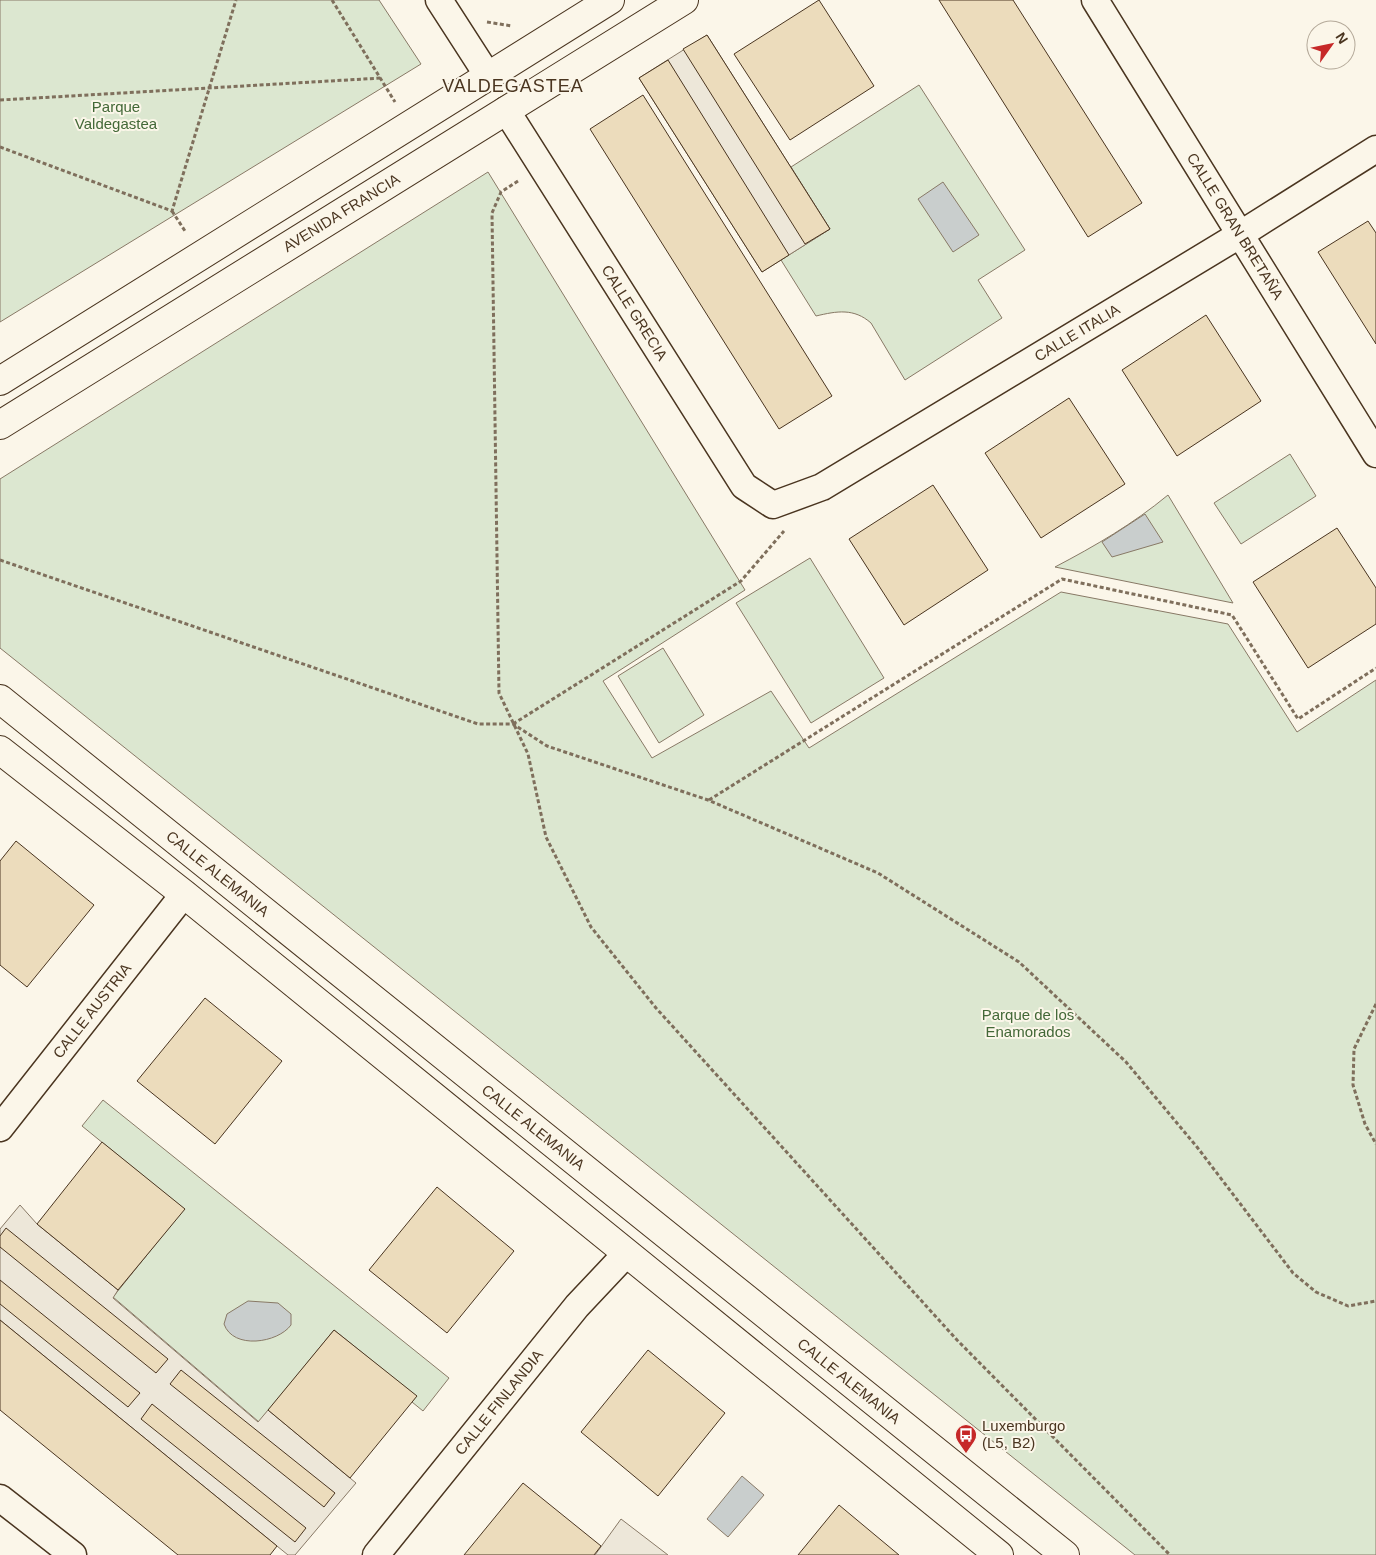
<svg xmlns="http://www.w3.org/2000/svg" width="1376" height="1555" font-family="Helvetica,sans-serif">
	<rect width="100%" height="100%" fill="#fbf6e9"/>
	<!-- green -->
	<g fill="#dce7d0" stroke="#887966">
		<path d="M0,0h379l42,64 -421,258z"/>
		<path d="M919,85l106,165 -47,30 24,38 -97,62 -34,-57c-17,-15 -34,-12 -55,-7l-35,-56 49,-31 -39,-62z"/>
		<path d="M488,172l257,418 -142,91 49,77 119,-67 38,57 252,-156 167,32 69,108 79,-52v875h-241l-1135,-907v-169z"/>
		<path d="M1290,454l26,42 -75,48 -27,-41z"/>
		<path d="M1168,495l65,108 -178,-36c40,-21 78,-43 113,-72z"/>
		<path d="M810,558l74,120 -73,45 -75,-120z"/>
		<path d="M663,648l41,67 -45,28 -41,-67z"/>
		<path d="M103,1100l346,278 -26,33 -11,-9 4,-6 -82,-66 -75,92 -146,-125 71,-88 -102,-83z"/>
	</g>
	<!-- parking -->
	<g fill="#ede7d9" stroke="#887966">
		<path d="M707,35l123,194 -68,43 -123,-194z"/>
		<path d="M20,1205l17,19 81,66 -5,8 145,124 10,-12 88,73 -61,72h-7l-288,-235v-91z"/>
		<path d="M621,1519l47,36h-73z"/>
	</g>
	<!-- water -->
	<g fill="#c9cecd" stroke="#887966">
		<path d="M943,182l36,53 -26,17 -35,-53z"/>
		<path d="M1145,514l18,28 -51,15 -10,-15z"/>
		<path d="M248,1301l30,2 13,11v11c-13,18 -58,25 -67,-1l3,-10z"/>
		<path d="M742,1476l22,19 -36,42 -21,-18z"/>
	</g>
	<!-- building -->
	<g fill="#ecdcbc" stroke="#4a3520">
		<path d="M819,0l55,86 -84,54 -56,-86z"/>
		<path d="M939,0h74l129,203 -54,34z"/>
		<path d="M707,35l123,194 -25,15 -122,-195z"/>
		<path d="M668,60l121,195 -27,17 -123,-194z"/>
		<path d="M643,95l189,301 -53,33 -189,-300z"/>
		<path d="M1368,221l8,12v111l-58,-92z"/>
		<path d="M1206,315l55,86 -84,55 -55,-86z"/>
		<path d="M1069,398l56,86 -84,54 -56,-85z"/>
		<path d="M933,485l55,85 -84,55 -55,-86z"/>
		<path d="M1337,528l39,60v36l-68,44 -55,-86z"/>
		<path d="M16,841l78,64 -67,82 -27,-22v-104z"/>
		<path d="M205,998l77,63 -67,83 -78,-63z"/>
		<path d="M102,1142l83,67 -67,81 -81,-66z"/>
		<path d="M437,1187l77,64 -67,82 -78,-63z"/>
		<path d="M6,1228l162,131 -12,14 -156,-126v-11z"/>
		<path d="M0,1280l140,113 -12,14 -128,-103z"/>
		<path d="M0,1320l277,226 -7,9h-92l-178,-145z"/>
		<path d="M334,1330l83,66 -67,82 -82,-68z"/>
		<path d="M648,1350l77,63 -67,83 -77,-64z"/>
		<path d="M181,1370l154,123 -11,14 -154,-123z"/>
		<path d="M152,1404l154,124 -11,14 -154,-123z"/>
		<path d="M523,1483l78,63 -7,9h-130z"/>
		<path d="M839,1505l60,50h-101z"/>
	</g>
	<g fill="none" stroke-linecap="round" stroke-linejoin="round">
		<!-- minor casing -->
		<g stroke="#4a3520" stroke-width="29">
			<g id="minor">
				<path d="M439,0l49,76"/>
				<path id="s1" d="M1095,0l281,454"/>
				<path id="s2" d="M506,110l238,376 29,19 49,-18 419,-253 135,-85"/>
				<path id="s3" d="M0,1128l184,-234"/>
				<path d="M0,1498l73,57"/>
				<path id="s4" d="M376,1555l201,-249 49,-52"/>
			</g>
		</g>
		<!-- secondary casing -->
		<g stroke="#4a3520" stroke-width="30">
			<g id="secondary">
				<path d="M0,381l610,-381"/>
				<path id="s5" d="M0,425l684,-425"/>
				<path id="s6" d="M0,699l1065,856"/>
				<path d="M0,750l184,144 815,661"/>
			</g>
		</g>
		<!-- path -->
		<g stroke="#7f6f5c" stroke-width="3" stroke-dasharray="4 2.5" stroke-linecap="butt">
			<path d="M332,0l63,102"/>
			<path d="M487,22l25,4"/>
			<path d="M0,100l382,-22"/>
			<path d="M0,147l172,64 64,-211"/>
			<path d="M518,181l-17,11 -9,21 7,480 29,61 18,83 45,90 65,81 301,332 213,215"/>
			<path d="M172,211l13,20"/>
			<path d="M0,560l478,164h35l34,22 161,54 170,73 141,89 107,100 71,85 96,126 23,19 32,14 28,-5"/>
			<path d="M513,724l228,-143 43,-50"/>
			<path d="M709,800l353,-221 170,36 66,104 78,-51"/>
			<path d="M1376,1004l-22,45 -1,36 12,39 11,20"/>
		</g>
		<!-- minor -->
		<use href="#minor" stroke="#fbf6e9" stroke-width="26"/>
		<!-- secondary -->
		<use href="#secondary" stroke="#fbf6e9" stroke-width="28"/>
	</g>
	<!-- icons -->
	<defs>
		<g id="bus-pin" transform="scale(1.125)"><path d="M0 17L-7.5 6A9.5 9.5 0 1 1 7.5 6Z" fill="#c62828" stroke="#fbf6e9"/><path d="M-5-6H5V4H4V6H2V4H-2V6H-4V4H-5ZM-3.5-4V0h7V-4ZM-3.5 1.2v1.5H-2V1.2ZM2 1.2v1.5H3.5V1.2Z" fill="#fff"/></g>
	</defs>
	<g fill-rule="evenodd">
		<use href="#bus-pin" x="966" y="1435"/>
	</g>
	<g text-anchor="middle" stroke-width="4" stroke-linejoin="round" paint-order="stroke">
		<!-- park labels -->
		<g font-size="15" fill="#436837" stroke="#fbf6e9">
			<text x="116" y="112">Parque<tspan x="116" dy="17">Valdegastea</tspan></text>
			<text x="1028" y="1020">Parque de los<tspan x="1028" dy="17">Enamorados</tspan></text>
		</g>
		<!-- street labels -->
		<g font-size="15" fill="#4a3520" stroke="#fbf6e9">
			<text dy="5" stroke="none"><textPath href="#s5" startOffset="402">AVENIDA FRANCIA</textPath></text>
			<text dy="5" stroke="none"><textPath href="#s1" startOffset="266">CALLE GRAN BRETAÑA</textPath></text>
			<text dy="5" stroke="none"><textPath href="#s2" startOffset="240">CALLE GRECIA</textPath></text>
			<text dy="5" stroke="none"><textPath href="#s2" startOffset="830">CALLE ITALIA</textPath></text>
			<text dy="5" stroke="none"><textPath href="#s6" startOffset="279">CALLE ALEMANIA</textPath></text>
			<text dy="5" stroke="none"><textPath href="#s3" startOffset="149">CALLE AUSTRIA</textPath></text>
			<text dy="5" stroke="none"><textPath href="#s6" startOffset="684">CALLE ALEMANIA</textPath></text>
			<text dy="5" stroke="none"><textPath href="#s6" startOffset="1089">CALLE ALEMANIA</textPath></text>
			<text dy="5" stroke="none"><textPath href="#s4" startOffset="196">CALLE FINLANDIA</textPath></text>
		</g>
		<!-- poi labels -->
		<g font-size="15" fill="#4a3520" stroke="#fbf6e9" text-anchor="start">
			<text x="982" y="1431">Luxemburgo<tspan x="982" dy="17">(L5, B2)</tspan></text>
		</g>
		<!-- quarter labels -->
		<g font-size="18" letter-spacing="1" fill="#4a3520" stroke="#fbf6e9">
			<text x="513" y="92">VALDEGASTEA</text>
		</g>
	</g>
	<!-- north arrow -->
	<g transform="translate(1331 45) rotate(57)"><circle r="24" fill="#fbf6e9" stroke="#b4a999"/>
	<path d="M0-4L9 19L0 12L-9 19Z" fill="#c62828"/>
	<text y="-8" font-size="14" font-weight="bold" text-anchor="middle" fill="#4a3520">N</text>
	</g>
</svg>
